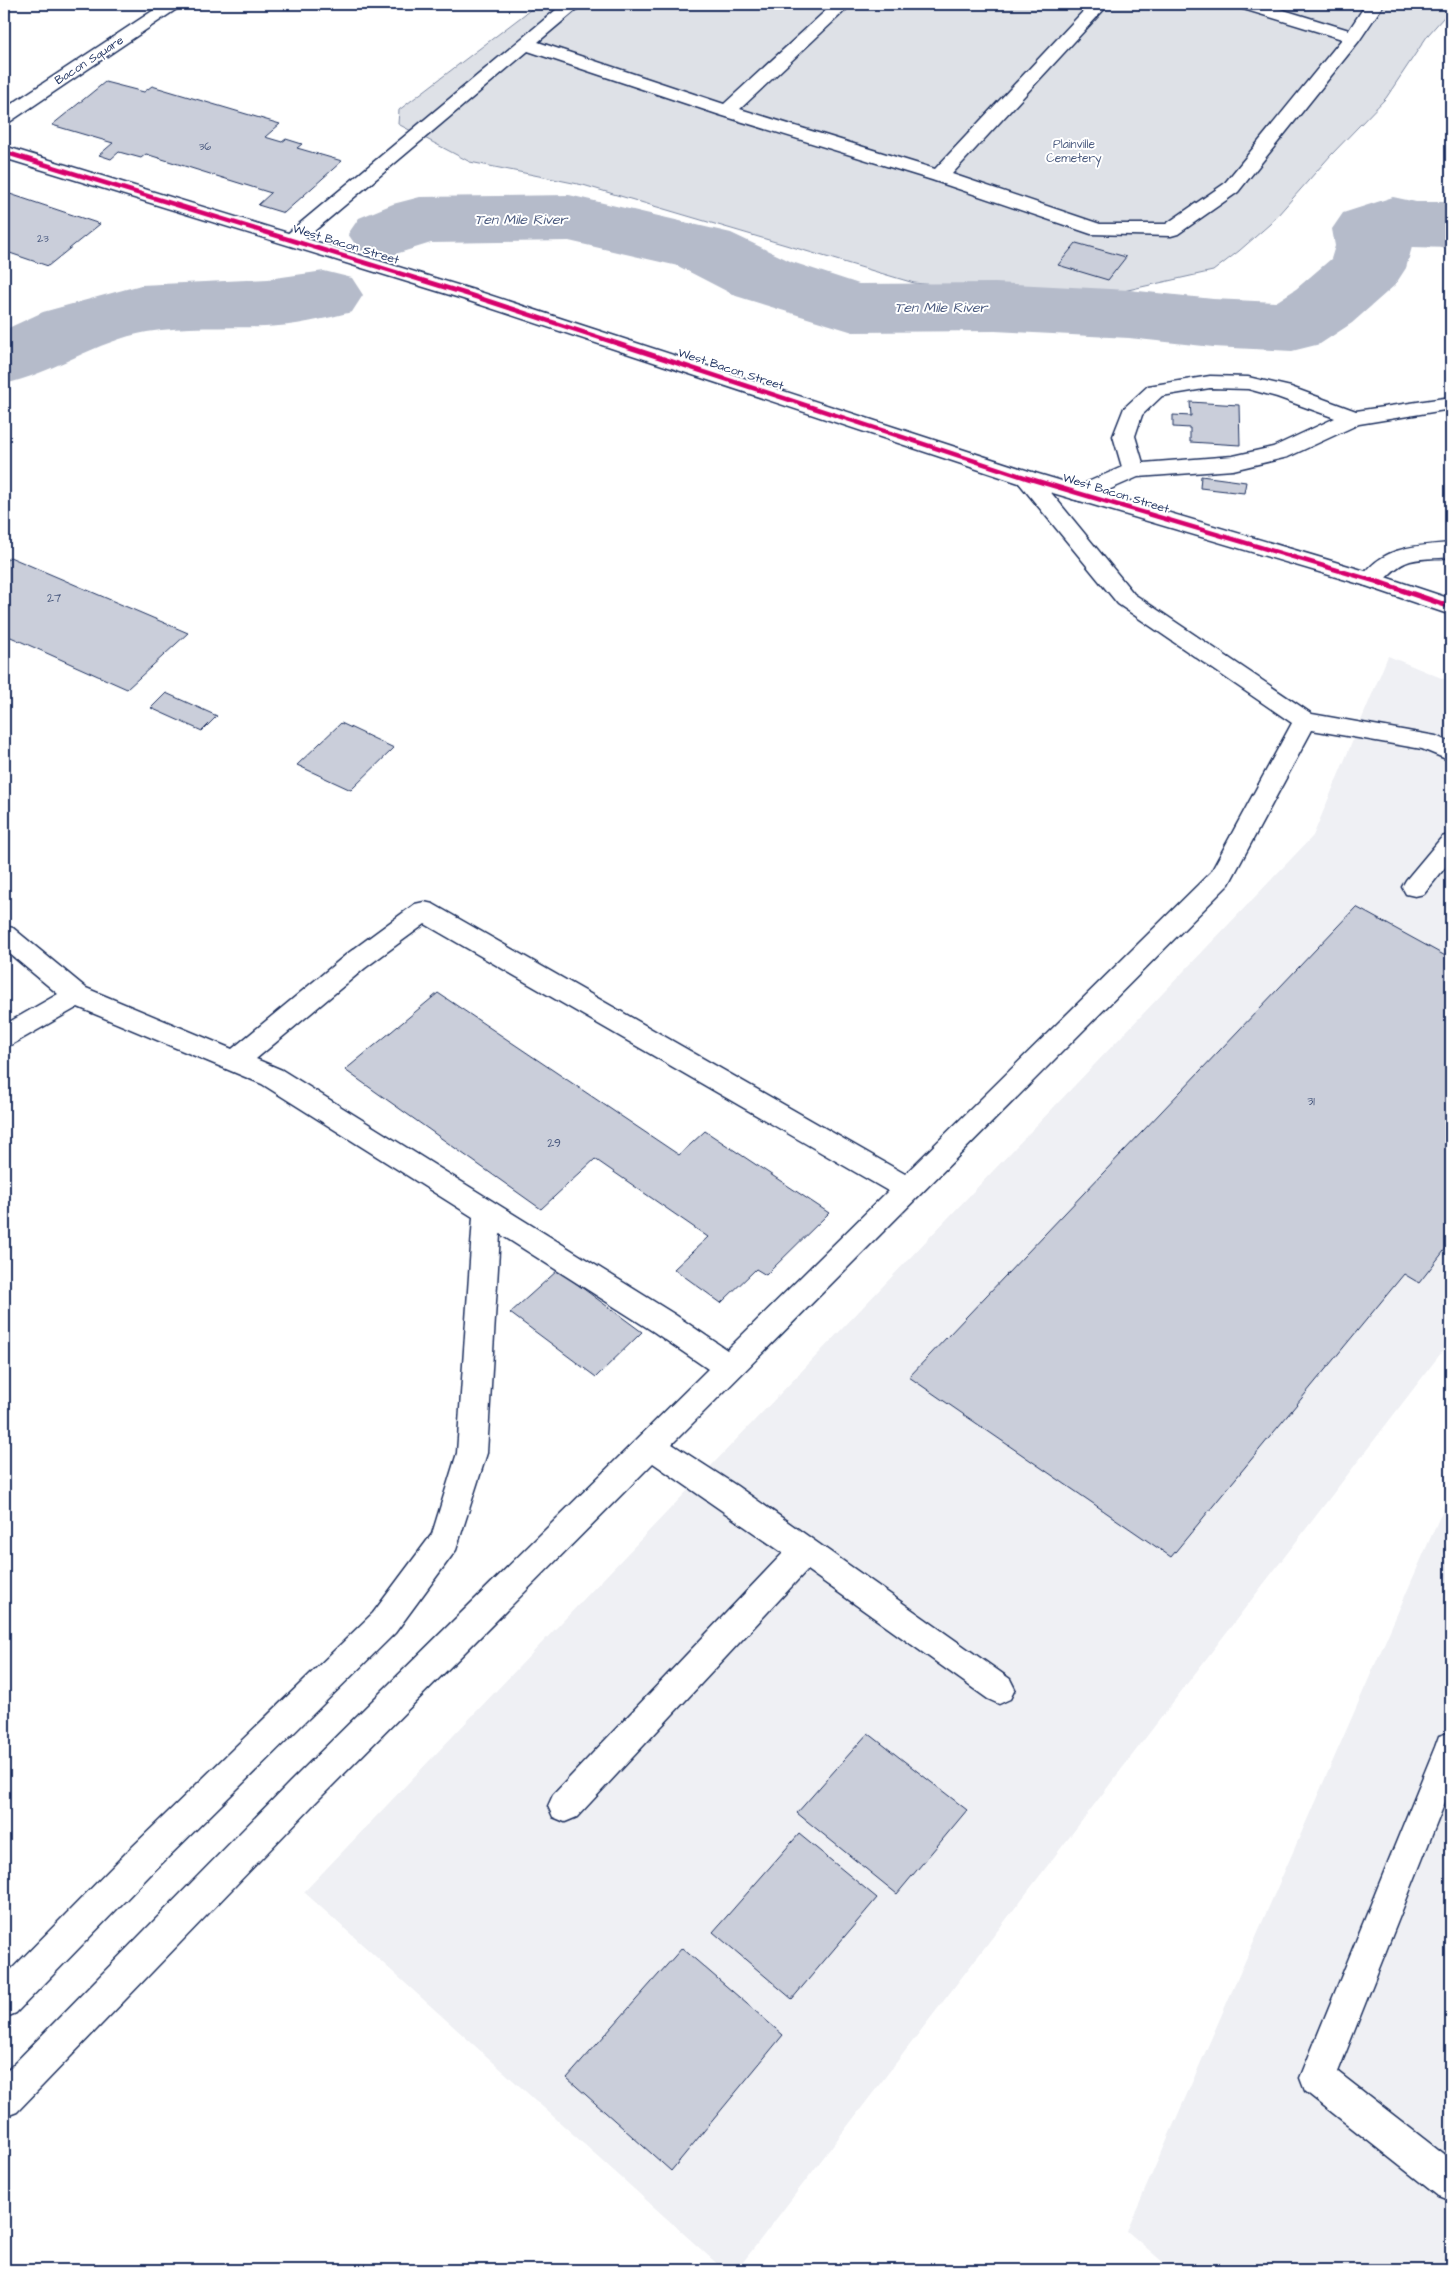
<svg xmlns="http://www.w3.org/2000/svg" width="1455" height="2274" font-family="'Architects Daughter',sans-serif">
	<rect width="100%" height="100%" fill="#fff"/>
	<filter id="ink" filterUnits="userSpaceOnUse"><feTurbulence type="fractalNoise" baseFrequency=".02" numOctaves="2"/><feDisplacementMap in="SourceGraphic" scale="10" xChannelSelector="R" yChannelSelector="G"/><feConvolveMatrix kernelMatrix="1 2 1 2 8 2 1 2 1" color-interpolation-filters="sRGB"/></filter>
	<g filter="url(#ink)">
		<!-- built -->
		<g fill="#eff0f4">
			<path d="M1388,656l63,26v658l-714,930h-13l-420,-378 1009,-1056z"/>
			<path d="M1451,1491v779h-279l-45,-39z"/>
		</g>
		<!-- green -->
		<path fill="#dee1e7" stroke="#7c88a2" d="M538,4h913v5l-23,26 -42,63 -55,57 -61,69 -31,27 -26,20 -130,29 -169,-17 -331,-98 -113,-23 -72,-38 1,-14z"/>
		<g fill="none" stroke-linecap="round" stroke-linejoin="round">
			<!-- river -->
			<g fill="#b5bbca" fill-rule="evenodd">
				<path d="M569,195l162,38 61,29 67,22 136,-1 134,7 84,9 63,3 20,-13 35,-30 4,-13 -3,-17 11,-16 50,-16 23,5h35v46l-39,-1 -6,21 -11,17 -43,38 -32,21 -28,7 -79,-4 -84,-9 -134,-7 -142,1 -117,-36 -58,-30 -109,-25 -138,2 -45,14 -27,-7 -11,-16 11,-16 34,-14 27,-7z"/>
				<path d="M324,271l28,7 11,17 -11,17c-28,7 -58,14 -87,15 -39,1 -79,-1 -118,5 -51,9 -93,41 -143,52v-54l39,-18 98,-27 127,-6z"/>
			</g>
		</g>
		<!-- building -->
		<g fill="#caceda" stroke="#1b2f5e">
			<path d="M105,82l39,10 8,-6 128,38 -15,13 17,5 4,-3 16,5 -5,4 45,13 -58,52 -26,-8 13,-12 -125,-39 -5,4 -22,-6 -8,7 -12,-4 14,-12 -61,-18z"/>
			<path d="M4,192l96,32 -52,42 -44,-15z"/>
			<path d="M1076,243l50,14 -18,23 -50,-15z"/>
			<path d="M1190,402l49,3 1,40 -50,-3v-14l-17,-1v-12l18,1z"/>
			<path d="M1201,476l45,6 -2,11 -44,-5z"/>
			<path d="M10,557l178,76 -61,56 -123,-55v-72z"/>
			<path d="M166,693l51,23 -15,15 -51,-23z"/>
			<path d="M341,723l53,25 -43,42 -54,-25z"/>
			<path d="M1356,907l95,52v283l-32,41 -15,-9 -233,283 -262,-180z"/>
			<path d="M438,993l241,162 26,-24 124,82 -63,62 -10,-6 -35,34 -47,-34 34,-32 -113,-78 -54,50 -196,-139z"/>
			<path d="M558,1270l84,62 -46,45 -86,-64z"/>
			<path d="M868,1733l99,77 -70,84 -100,-81z"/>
			<path d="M799,1834l78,64 -85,101 -79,-67z"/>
			<path d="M682,1948l101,87 -112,136 -104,-93z"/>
		</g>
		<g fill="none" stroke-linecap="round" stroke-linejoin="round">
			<!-- lane casing -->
			<g stroke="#1b2f5e" stroke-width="3">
				<g id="lane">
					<path d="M563,4h20l-45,38 186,62 109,-100h19l-112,105 195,60 155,-165h19l-157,170 148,50h66l58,-40 118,-145 -102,-31 -3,-4h27l85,26 17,-26h18l-25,37 -121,151 -60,42 -7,2 -80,-2 -159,-54 -212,-65 -192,-64 -228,192h-14l-3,-4 3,-4z"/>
					<path d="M1210,376l38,1 43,10 65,24 95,-14v12l-92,15 -71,33 -55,13 -95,7 -50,22 -8,2 -8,-2 -3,-5 3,-5 50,-22 -9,-31 11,-28 24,-22zM1210,388l38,1 29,8 58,21 -62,29 -40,9 -90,7 -8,-27 7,-21 20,-19z"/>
					<path d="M1027,471l8,2 99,121 178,120 124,22 15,7v18l-29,-12 -110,-19 -83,154 -557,560 65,42 273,193 5,10 -5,10 -11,5 -11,-5 -181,-129 -230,247 -12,5 -12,-5 -5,-11 5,-11 230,-242 -130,-90 -339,341 -297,308 -13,5v-43l286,-292 418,-413 -54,-37 -154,-98 -13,219 -31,97 -61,83 -245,242 -134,138 -12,5v-41l122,-124 247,-240 59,-79 25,-81 16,-236 -211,-133 -184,-77 -65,37 -9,3v-22l54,-31 -54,-45v-23l9,2 73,60 146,61 115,-95 68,-50 9,-2 9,2 472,270 306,-302 81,-149 -174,-119 -99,-121 -3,-5 3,-5zM425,924l463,267 -161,159 -53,-36 -392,-244 -26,-11 109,-91z"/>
					<path d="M1451,543v14c-14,2 -33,0 -46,6 -17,7 -23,28 -42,22l-3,-5c21,-34 55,-34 91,-37z"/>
					<path d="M1451,834v26l-27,34 -9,2 -9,-2 -4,-7 4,-7 36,-43z"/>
					<path d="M1451,1732v55l-113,285 113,88v41l-13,-5 -133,-105 -5,-13 135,-331 4,-11z"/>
				</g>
			</g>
			<!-- street casing -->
			<g stroke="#1b2f5e" stroke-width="3">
				<path id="street" d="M163,4h21l-173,117 -7,2v-14z"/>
			</g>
			<!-- secondary casing -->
			<g stroke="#1b2f5e" stroke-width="3">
				<path id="secondary" d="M4,146l473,145 558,182 344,102 72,24v16l-88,-30 -344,-102 -556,-184 -459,-141z"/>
			</g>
			<!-- lane -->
			<use href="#lane" fill="#fff" fill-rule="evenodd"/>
			<!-- street -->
			<use href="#street" fill="#fff" fill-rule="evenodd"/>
			<!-- secondary -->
			<use href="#secondary" fill="#fff" fill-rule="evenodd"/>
			<!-- cycleway-far1 casing -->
			<g stroke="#fff" stroke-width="7">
				<path id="cycleway-far1" d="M4,152l466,143 557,183 354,105"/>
			</g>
			<!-- cycleway casing -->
			<g stroke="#fff" stroke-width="9">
				<path id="cycleway" d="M1378,582l73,25"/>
			</g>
			<!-- cycleway-far1 -->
			<use href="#cycleway-far1" stroke="#d6006c" stroke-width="4.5"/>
			<!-- cycleway -->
			<use href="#cycleway" stroke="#d6006c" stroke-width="5.5"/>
		</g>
	</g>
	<g text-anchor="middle" stroke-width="4" stroke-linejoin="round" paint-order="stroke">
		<!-- far-number labels -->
		<g font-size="11" fill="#47577d">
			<text x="205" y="150">36</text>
			<text x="43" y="242">23</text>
		</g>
		<!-- far-street labels -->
		<g font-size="12" fill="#1b2f5e" stroke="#fff">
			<text transform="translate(89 60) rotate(-33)" y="4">Bacon Square</text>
			<text transform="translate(346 244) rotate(17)" y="4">West Bacon Street</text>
			<text transform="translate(731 369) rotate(18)" y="4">West Bacon Street</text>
			<text transform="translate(1116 493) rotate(17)" y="4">West Bacon Street</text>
		</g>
		<!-- far-park labels -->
		<g font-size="12" fill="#4c5c80" stroke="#fff">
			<text x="1074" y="148">Plainville<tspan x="1074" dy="14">Cemetery</tspan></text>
		</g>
		<!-- number labels -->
		<g font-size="12" fill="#47577d">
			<text x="54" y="602">27</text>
			<text x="1311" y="1105">31</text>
			<text x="554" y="1147">29</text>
		</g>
		<!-- far-water labels -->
		<g font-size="14" font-style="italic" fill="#49597e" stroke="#fff">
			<text x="521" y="224">Ten Mile River</text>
			<text x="941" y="312">Ten Mile River</text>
		</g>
	</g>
	<!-- margin -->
	<rect width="1455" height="2274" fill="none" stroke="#fff" stroke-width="20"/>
	<rect x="10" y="10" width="1435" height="2254" fill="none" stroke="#1b2f5e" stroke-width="2" filter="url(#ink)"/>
</svg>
